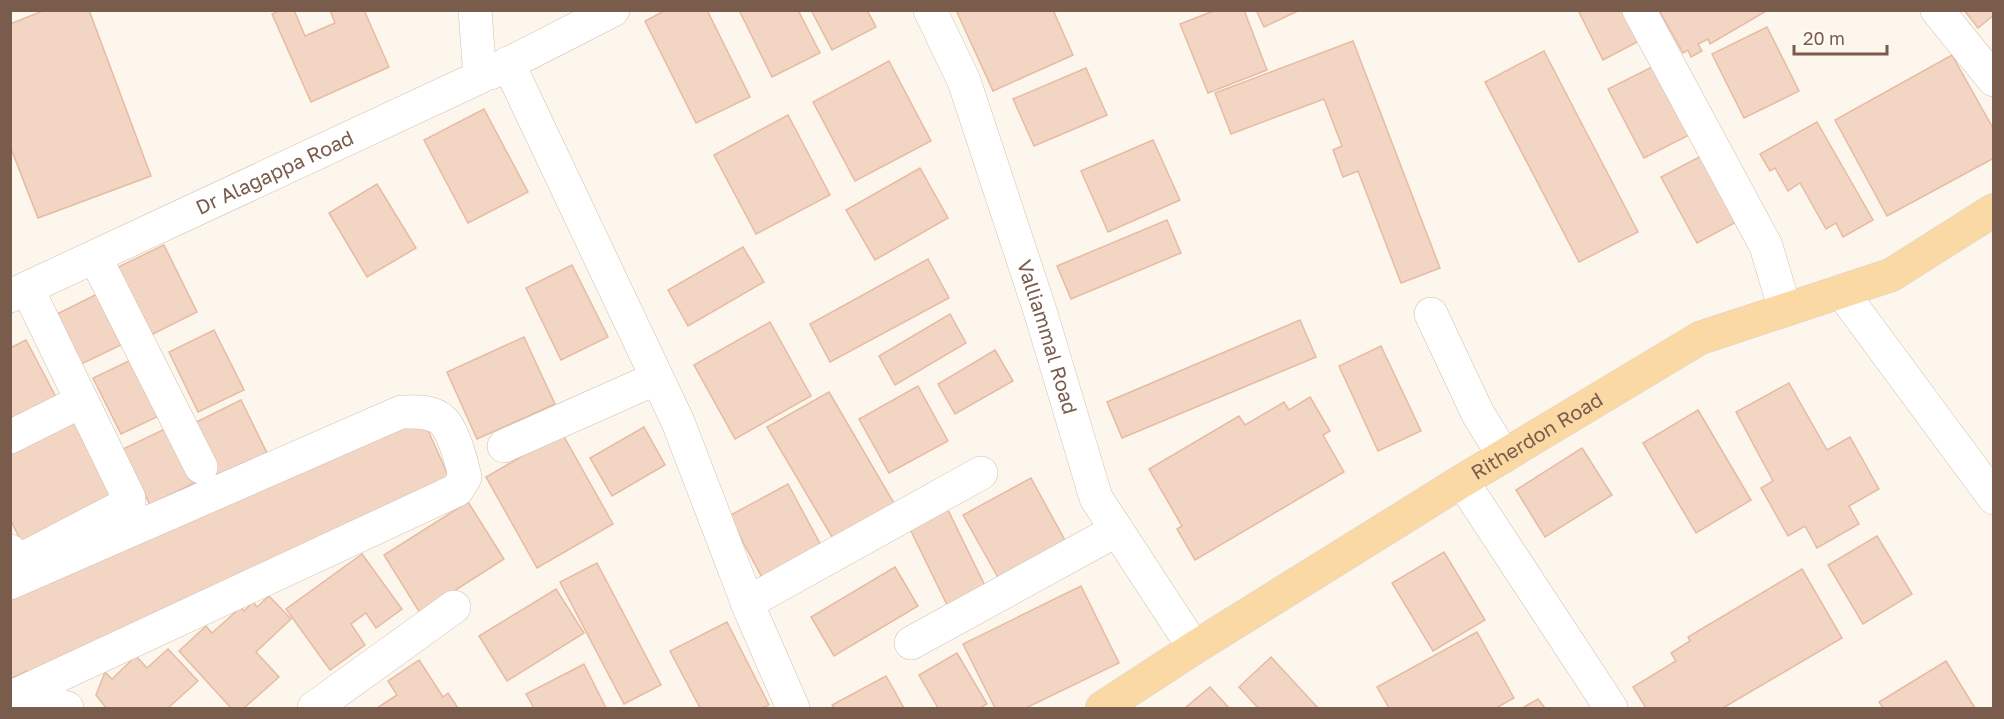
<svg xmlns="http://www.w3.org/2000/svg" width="2004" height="719" font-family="'Golos Text',sans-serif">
	<rect width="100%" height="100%" fill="#fdf6ec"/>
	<!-- building -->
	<g fill="#f3d5c3" stroke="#e6bba3" stroke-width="1.5">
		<path d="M45,10h44l62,166 -113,42 -28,-72v-122z"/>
		<path d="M280,10h14l11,26 30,-13 -5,-13h34l25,57 -78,35 -39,-88z"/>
		<path d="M666,10h41l43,87 -54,26 -51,-102z"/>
		<path d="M739,10h59l22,43 -48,24z"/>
		<path d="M811,10h56l9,17 -44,23z"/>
		<path d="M956,10h97l20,45 -80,36z"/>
		<path d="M1216,10h28l23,60 -59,23 -28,-69z"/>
		<path d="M1256,10h44l-36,17z"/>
		<path d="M1578,10h50l15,29 -40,21z"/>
		<path d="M1659,10h109l-58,34 -2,-5 -10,5 4,7 -11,6 -3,-7 -5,3z"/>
		<path d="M1964,10h30v5l-16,13z"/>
		<path d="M1767,27l32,64 -55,27 -32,-64z"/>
		<path d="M1353,41l87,227 -39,15 -43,-112 -15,6 -10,-27 9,-4 -18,-47 -93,35 -16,-41z"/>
		<path d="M1544,51l94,181 -59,30 -94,-180z"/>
		<path d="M1952,55l42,75v28l-107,58 -52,-96z"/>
		<path d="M889,61l42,80 -76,40 -42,-79z"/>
		<path d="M1654,66l35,69 -45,23 -36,-69z"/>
		<path d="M1086,68l21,47 -73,31 -21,-47z"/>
		<path d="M484,109l44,83 -60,31 -44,-83z"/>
		<path d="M788,115l42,80 -74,39 -42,-79z"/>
		<path d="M1817,122l56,98 -30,17 -7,-14 -10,6 -26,-46 -12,8 -13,-23 -5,3 -10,-17z"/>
		<path d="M1153,140l27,60 -72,32 -27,-61z"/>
		<path d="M1705,154l35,66 -43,23 -36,-66z"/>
		<path d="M920,168l28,50 -73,42 -29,-50z"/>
		<path d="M377,184l39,64 -49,29 -38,-64z"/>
		<path d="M1167,220l14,33 -110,46 -14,-33z"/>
		<path d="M164,245l33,67 -48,24 -33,-68z"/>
		<path d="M743,247l21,35 -76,44 -20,-36z"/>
		<path d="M928,259l21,39 -119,64 -20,-38z"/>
		<path d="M572,265l36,72 -47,23 -35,-72z"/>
		<path d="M97,294l24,51 -46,22 -24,-50z"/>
		<path d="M950,314l16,29 -71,42 -16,-29z"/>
		<path d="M1300,320l16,37 -194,81 -15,-36z"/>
		<path d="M770,322l41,74 -76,43 -41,-74z"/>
		<path d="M214,330l30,60 -46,22 -29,-60z"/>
		<path d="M524,337l31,67 -78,35 -30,-67z"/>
		<path d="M26,340l31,59 -47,24v-75z"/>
		<path d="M1381,346l40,85 -43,20 -39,-85z"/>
		<path d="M995,350l18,31 -58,33 -17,-30z"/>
		<path d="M133,359l28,56 -40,19 -28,-56z"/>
		<path d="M1789,383l38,67 23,-13 29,52 -30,17 10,18 -42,24 -12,-22 -17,10 -27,-48 12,-7 -37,-69z"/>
		<path d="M918,386l30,55 -59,32 -30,-54z"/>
		<path d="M829,392l69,118 -63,32 -68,-115z"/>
		<path d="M1310,397l20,34 -7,4 21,37 -149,88 -18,-31 5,-3 -33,-57 90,-53 6,9 39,-23 5,8z"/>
		<path d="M241,400l30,61 -49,24 -30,-61z"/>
		<path d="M1698,410l53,90 -55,33 -53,-90z"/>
		<path d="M81,412l41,84 -100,47 -12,-24v-74z"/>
		<path d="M422,417l30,67 -423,191 -2,-4 -17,8v-83z"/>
		<path d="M169,427l27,55 -46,23 -27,-56z"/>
		<path d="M644,427l21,38 -53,31 -22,-38z"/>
		<path d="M562,433l51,91 -76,44 -51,-91z"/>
		<path d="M1582,448l30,47 -67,42 -29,-47z"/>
		<path d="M1031,478l36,66 -67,37 -37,-66z"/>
		<path d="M788,484l36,67 -59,32 -36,-67z"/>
		<path d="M468,502l36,57 -84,54 -36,-58z"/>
		<path d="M947,508l42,86 -38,19 -42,-86z"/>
		<path d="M1877,536l35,58 -49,30 -35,-59z"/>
		<path d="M1444,552l41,68 -52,31 -41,-68z"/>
		<path d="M362,554l40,55 -26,19 -10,-15 -15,11 14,21 -35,25 -44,-61z"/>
		<path d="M597,563l64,122 -37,19 -64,-122z"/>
		<path d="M895,567l23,39 -84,50 -23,-39z"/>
		<path d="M1802,569l40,69 -119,70h-77l-13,-21 43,-26 -5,-8 19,-12 -2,-4z"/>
		<path d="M1081,586l38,77 -93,45h-31l-32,-64z"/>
		<path d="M556,589l28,44 -77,48 -28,-45z"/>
		<path d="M269,596l22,23 -35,33 23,25 -35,31h-13l-52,-57 27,-25 6,7 29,-26 3,4 9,-9 4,5z"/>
		<path d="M727,622l42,83 -7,3h-62l-30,-57z"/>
		<path d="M1477,632l37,66 -18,10h-107l-12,-21z"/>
		<path d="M168,649l30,32 -30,27h-62l-10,-13 9,-23 7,7 24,-23 11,12z"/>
		<path d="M957,653l30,51 -7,4h-42l-19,-33z"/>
		<path d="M1271,657l47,51h-60l-19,-21z"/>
		<path d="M419,660l24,37 5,-4 10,15h-81l20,-13 -9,-14z"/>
		<path d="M1946,661l29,47h-92l-4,-6z"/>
		<path d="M584,664l22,44h-72l-8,-14z"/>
		<path d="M886,676l18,32h-70l-2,-3z"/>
		<path d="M1210,687l19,21h-44z"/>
		<path d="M1538,699l7,9h-23z"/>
	</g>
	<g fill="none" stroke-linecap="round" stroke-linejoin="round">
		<!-- minor casing -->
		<g stroke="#d1beb0" stroke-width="34">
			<g id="minor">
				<path id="s1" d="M930,10l34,71 77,233 55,184 98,150"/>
				<path d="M1639,10l127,236 19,64"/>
				<path d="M1937,10l57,70"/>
				<path d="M508,63l170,359 73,190 42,96"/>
				<path d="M490,73l123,-63"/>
				<path d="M95,257l106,210"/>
				<path d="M1841,291l153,207"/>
				<path id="s2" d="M10,296l470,-219 -5,-67"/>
				<path d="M1431,314l47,100 26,42"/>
				<path d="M10,437l72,-36"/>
				<path d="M504,446l153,-68"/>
				<path d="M1462,481l149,227"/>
				<path d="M10,551l7,10 3,-1 109,-57v-5l-102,-210"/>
				<path d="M10,583l391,-171c13,0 30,-2 41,8 11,9 20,43 23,57l-8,13 -447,208"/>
				<path d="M747,603l234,-130"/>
				<path d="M911,643l206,-113"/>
				<path d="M44,708l10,-4 13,4"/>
				<path d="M314,708l140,-101"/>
			</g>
		</g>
		<!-- major casing -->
		<g stroke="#dad1cd" stroke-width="34">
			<g id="major">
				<path id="s3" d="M1102,708l92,-60 268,-167 238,-143 191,-63 103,-65"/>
			</g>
		</g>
		<!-- minor -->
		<use href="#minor" stroke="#fff" stroke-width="33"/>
		<!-- major -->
		<use href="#major" stroke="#fbd9a5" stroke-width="33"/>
	</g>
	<g text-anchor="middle" stroke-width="5" stroke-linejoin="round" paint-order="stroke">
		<!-- street labels -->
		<g font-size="20" fill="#7a5c4d" stroke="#fffaf3">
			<text dy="7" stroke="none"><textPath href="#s2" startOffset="292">Dr Alagappa Road</textPath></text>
			<text dy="7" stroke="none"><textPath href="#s1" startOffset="348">Valliammal Road</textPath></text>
			<text dy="7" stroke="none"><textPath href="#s3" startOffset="513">Ritherdon Road</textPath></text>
		</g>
	</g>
	<!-- border -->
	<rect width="2004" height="719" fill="none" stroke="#7a5c4d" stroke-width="24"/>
	<!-- scale -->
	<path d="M1794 45v9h93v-9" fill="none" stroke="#7a5c4d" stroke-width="3"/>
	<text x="1803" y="45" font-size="18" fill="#7a5c4d" stroke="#fffaf3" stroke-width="4.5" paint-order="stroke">20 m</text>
</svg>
